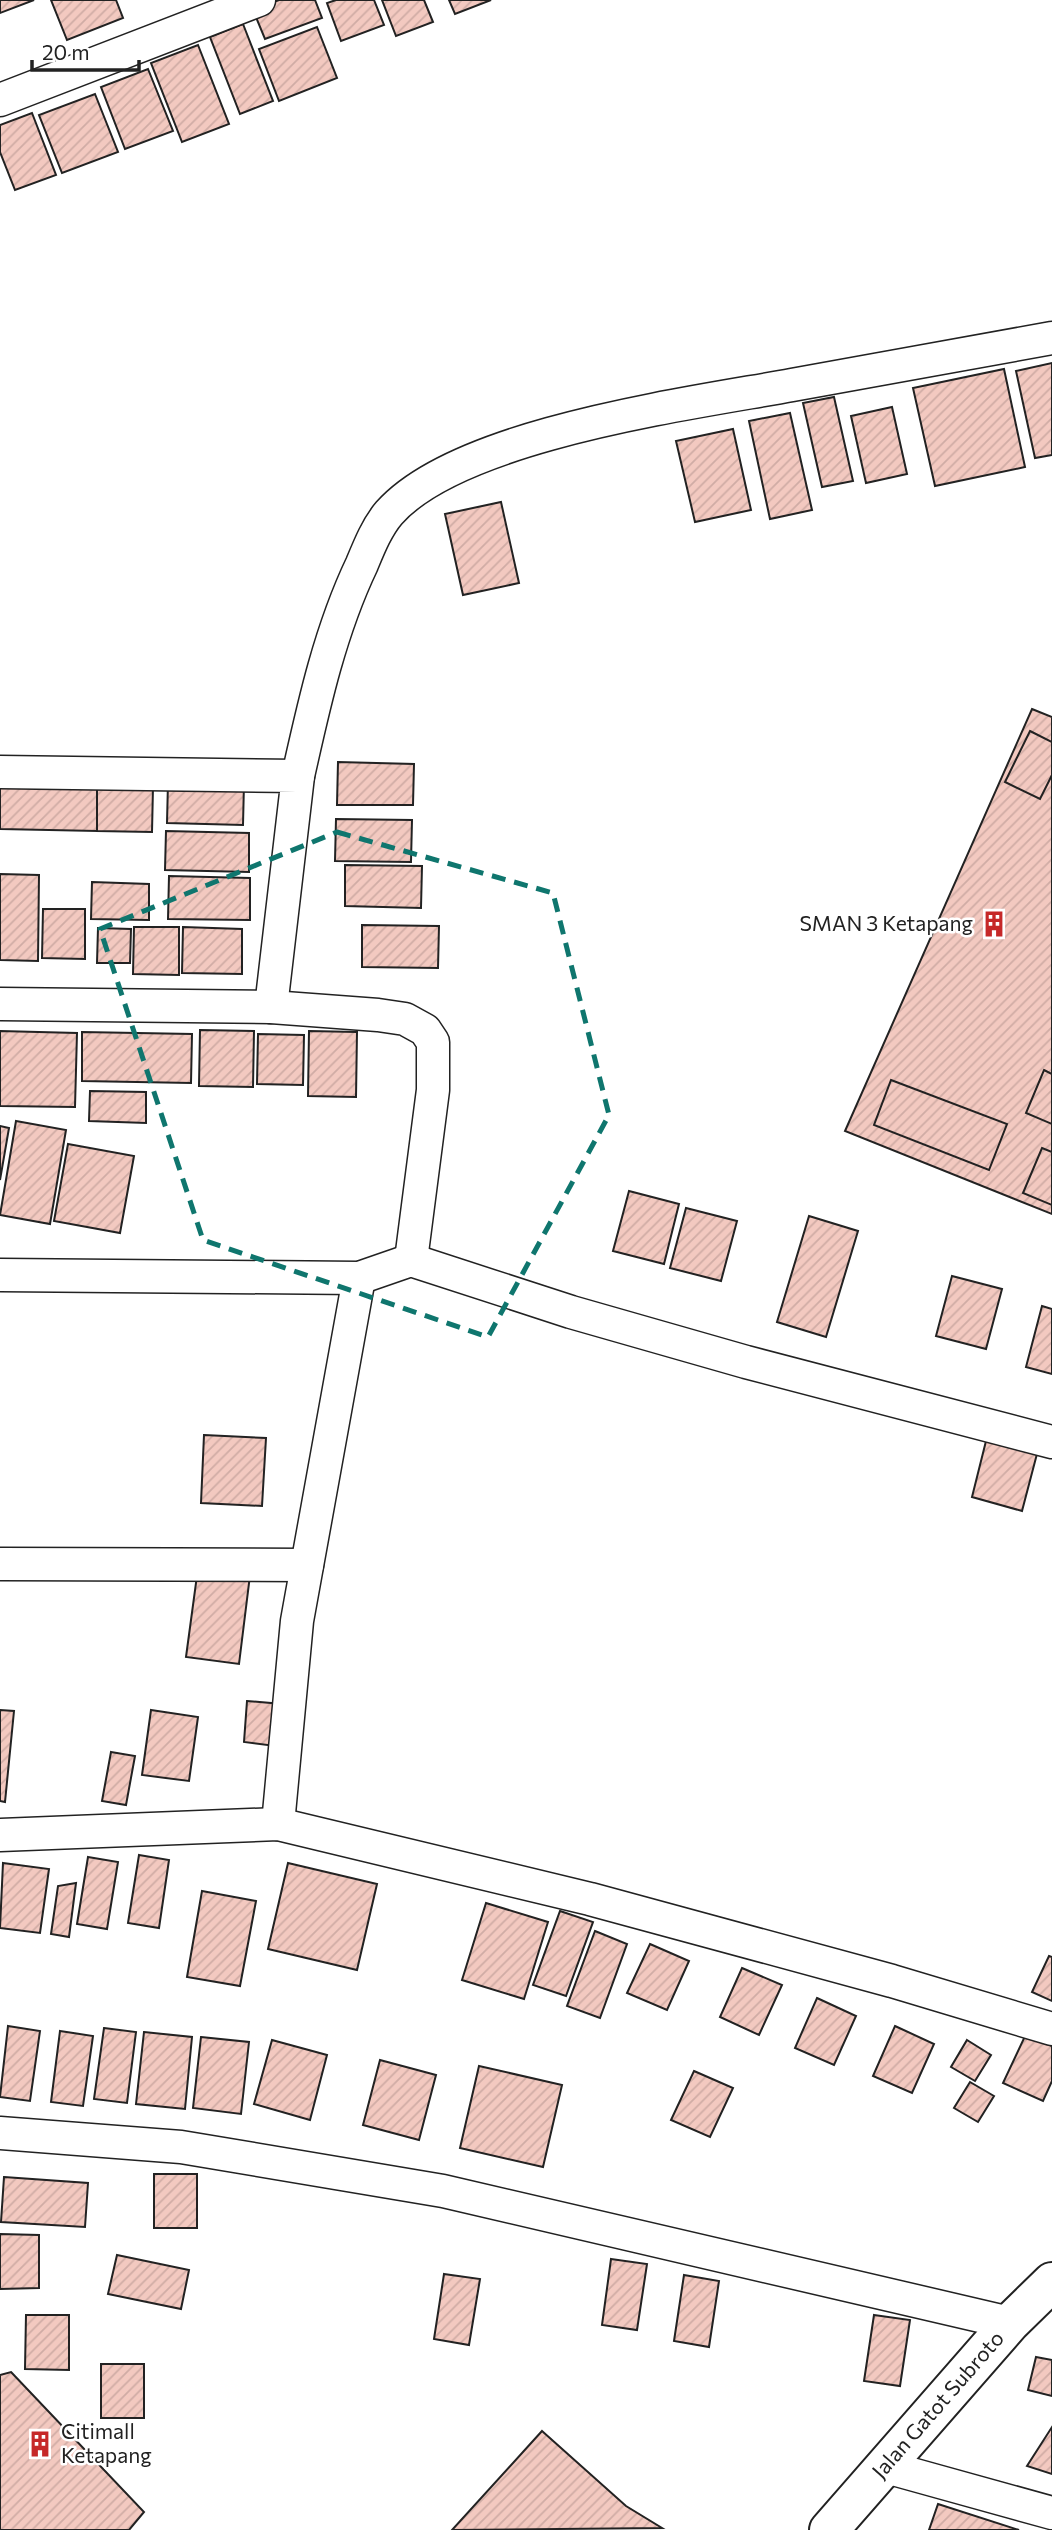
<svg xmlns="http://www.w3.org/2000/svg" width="1052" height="2530" font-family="Commissioner,sans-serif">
	<defs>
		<pattern id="building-hatch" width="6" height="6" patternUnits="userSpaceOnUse" patternTransform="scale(1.75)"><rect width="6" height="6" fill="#f3c9c0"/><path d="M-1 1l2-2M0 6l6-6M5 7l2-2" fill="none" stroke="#d0aca5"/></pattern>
	</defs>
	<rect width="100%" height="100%" fill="#fff"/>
	<!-- building -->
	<g fill="url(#building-hatch)" stroke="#222" stroke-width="2">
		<path d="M0,0h34l-34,13z"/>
		<path d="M51,0h65l7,18 -56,22z"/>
		<path d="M279,0h36l7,18 -57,21 -12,-29z"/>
		<path d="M336,0h38l10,25 -43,16 -14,-38z"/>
		<path d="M382,0h42l9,22 -37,14z"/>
		<path d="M449,0h42l-36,14z"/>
		<path d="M243,24l30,77 -33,13 -30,-77z"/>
		<path d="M317,27l20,51 -58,23 -20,-52z"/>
		<path d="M198,45l31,79 -47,18 -31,-79z"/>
		<path d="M148,69l25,62 -48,18 -24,-62z"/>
		<path d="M95,94l23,58 -56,21 -23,-58z"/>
		<path d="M32,113l24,62 -41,15 -15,-38v-27z"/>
		<path d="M1052,363v92l-17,3 -19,-87z"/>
		<path d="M1004,369l21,98 -90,19 -22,-98z"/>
		<path d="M834,397l19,84 -31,6 -19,-84z"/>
		<path d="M892,407l15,67 -41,9 -15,-67z"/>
		<path d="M790,413l22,97 -42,9 -21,-98z"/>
		<path d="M733,429l18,81 -56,12 -19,-81z"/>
		<path d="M501,502l18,81 -56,12 -18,-81z"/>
		<path d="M1032,709l20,8v497l-207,-83z"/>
		<path d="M1030,731l22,11v33l-12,24 -35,-17z"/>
		<path d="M338,762l76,2 -1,41h-76z"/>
		<path d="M168,782l76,1 -1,42 -76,-2z"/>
		<path d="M0,783l97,2v46l-97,-2z"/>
		<path d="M97,786l56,1 -1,45 -55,-1z"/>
		<path d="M336,819l76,1 -1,42 -76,-1z"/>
		<path d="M166,831l83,2v39l-84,-2z"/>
		<path d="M345,865l77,1 -1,42 -76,-2z"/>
		<path d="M0,874l39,1 -1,86 -38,-1z"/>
		<path d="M169,876l81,2v42l-82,-1z"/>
		<path d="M92,882l57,2v36l-58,-1z"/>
		<path d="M43,909h42v50l-43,-1z"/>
		<path d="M362,925l77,1 -1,42 -76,-1z"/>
		<path d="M134,927h45v48l-46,-1z"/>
		<path d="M183,927l59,2v45l-60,-1z"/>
		<path d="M98,928l33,1 -1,34h-33z"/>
		<path d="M200,1030l54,1 -1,56 -54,-1z"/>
		<path d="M0,1031l77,2 -2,74 -75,-1z"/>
		<path d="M309,1031l48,1 -1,65 -48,-1z"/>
		<path d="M82,1032l110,2 -1,49 -109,-2z"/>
		<path d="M258,1034l46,1 -1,50 -46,-1z"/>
		<path d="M1044,1070l8,4v50l-26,-11z"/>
		<path d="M891,1080l116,44 -18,46 -115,-45z"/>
		<path d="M90,1091l56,1v31l-57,-2z"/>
		<path d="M16,1121l50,9 -16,94 -50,-9z"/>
		<path d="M0,1126l9,2 -9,52z"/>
		<path d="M68,1144l66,12 -14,77 -66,-12z"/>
		<path d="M1042,1148l10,4v53l-29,-12z"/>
		<path d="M629,1191l50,13 -15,60 -51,-13z"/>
		<path d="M686,1208l51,13 -16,60 -51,-13z"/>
		<path d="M809,1216l49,15 -32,106 -49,-15z"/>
		<path d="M952,1276l50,13 -16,60 -50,-13z"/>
		<path d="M1042,1306l10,3v65l-26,-7z"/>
		<path d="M204,1435l62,3 -4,68 -61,-3z"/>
		<path d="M987,1437l51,13 -16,61 -50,-14z"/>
		<path d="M198,1568l52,7 -11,89 -53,-7z"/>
		<path d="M247,1701l35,3 -7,42 -31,-4z"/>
		<path d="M0,1710l14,1 -9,91 -5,-1z"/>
		<path d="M151,1710l47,7 -9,64 -47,-6z"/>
		<path d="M111,1752l24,4 -9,49 -24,-4z"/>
		<path d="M139,1855l30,5 -10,68 -31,-5z"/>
		<path d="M88,1857l30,5 -11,67 -30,-5z"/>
		<path d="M3,1863l46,6 -9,64 -40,-5z"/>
		<path d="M288,1863l89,21 -20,86 -89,-21z"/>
		<path d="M76,1883l-7,54 -18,-3 7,-48z"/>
		<path d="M202,1891l54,10 -16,85 -53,-9z"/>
		<path d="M486,1903l62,19 -24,77 -62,-19z"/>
		<path d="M560,1911l33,11 -27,74 -33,-11z"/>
		<path d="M595,1931l32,13 -27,74 -33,-12z"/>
		<path d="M650,1944l39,17 -22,49 -40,-17z"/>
		<path d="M1049,1956l3,1v44l-20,-9z"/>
		<path d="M742,1968l40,17 -23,50 -39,-18z"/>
		<path d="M817,1998l39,18 -22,49 -39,-17z"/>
		<path d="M8,2026l32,5 -10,70 -30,-4z"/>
		<path d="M895,2026l39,18 -22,49 -39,-17z"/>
		<path d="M104,2028l32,4 -9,71 -33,-4z"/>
		<path d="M60,2031l33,5 -10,70 -32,-4z"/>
		<path d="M144,2032l48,5 -7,72 -49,-5z"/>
		<path d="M1026,2034l26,12v35l-9,20 -40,-18z"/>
		<path d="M201,2037l48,5 -8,72 -48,-6z"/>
		<path d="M272,2040l55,15 -17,65 -56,-16z"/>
		<path d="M967,2040l24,15 -16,26 -24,-14z"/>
		<path d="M380,2060l56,15 -17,65 -56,-15z"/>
		<path d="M479,2066l83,19 -19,82 -83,-19z"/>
		<path d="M694,2071l39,17 -23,49 -39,-17z"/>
		<path d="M970,2082l24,14 -16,26 -24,-14z"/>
		<rect x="154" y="2174" width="43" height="54"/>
		<path d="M4,2177l84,6 -3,44 -84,-5z"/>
		<path d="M0,2234l39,1v53l-39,1z"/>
		<path d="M117,2255l72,15 -8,39 -73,-15z"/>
		<path d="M611,2259l36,5 -10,66 -35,-5z"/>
		<path d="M444,2274l36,5 -11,66 -35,-6z"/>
		<path d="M684,2275l35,6 -10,66 -35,-6z"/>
		<path d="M26,2315h43v55l-44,-1z"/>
		<path d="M874,2315l36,5 -10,66 -36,-5z"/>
		<path d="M1036,2357l16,3v36l-24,-6z"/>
		<rect x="101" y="2364" width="43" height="54"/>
		<path d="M11,2372l133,140 -15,18h-129v-155z"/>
		<path d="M1052,2427v47l-25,-8z"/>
		<path d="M542,2431l84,75 36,22 -210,2z"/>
		<path d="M938,2504l81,26h-90z"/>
	</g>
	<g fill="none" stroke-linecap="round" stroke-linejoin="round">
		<!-- street casing -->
		<g stroke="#222" stroke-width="35">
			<g id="street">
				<path d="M0,100l259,-100"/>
				<path d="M0,772l298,4 -27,231"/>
				<path d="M298,776c16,-72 32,-145 64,-212 7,-17 15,-37 27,-51 70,-79 299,-109 403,-128 87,-16 173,-31 260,-47"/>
				<path d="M0,1004l271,3 107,8 27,4 20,11 8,12v48l-22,170"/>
				<path d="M0,1275l359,3 52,-18 160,52 175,50 306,80"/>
				<path d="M0,1564l307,1"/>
				<path d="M278,1824l19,-203 62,-343"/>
				<path d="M0,1835l278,-11 312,75 302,82 160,48"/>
				<path d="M0,2133l181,14 262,44 567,132"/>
				<path d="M886,2467l166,46"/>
			</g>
		</g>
		<!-- secondary casing -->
		<g stroke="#222" stroke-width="42">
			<g id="secondary">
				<path id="s1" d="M829,2530l181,-207 42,-41"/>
			</g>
		</g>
		<!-- street -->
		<use href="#street" stroke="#fff" stroke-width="32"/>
		<!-- secondary -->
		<use href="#secondary" stroke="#fff" stroke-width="38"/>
	</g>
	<!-- marked area -->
	<path fill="none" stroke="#0f766e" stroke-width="5" stroke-dasharray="14 9" stroke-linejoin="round" d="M337,832l216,61 56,222 -121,222 -285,-97 -103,-311z"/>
	<!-- icons -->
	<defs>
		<g id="building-bare" transform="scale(2.1)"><path d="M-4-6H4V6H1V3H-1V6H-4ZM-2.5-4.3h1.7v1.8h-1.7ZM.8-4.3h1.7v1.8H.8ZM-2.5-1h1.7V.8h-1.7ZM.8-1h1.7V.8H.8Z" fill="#c62828" stroke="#fff" stroke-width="2.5" paint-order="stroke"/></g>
	</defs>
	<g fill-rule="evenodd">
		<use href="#building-bare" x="994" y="924"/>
		<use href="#building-bare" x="40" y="2444"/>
	</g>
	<g text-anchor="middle" stroke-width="5" stroke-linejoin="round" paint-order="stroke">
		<!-- poi labels -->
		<g font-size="21" fill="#222" stroke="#fff" text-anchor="end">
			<text x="973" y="931">SMAN 3 Ketapang</text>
			<text x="61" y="2439" text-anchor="start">Citimall<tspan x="61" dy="24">Ketapang</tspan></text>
		</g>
		<!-- street labels -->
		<g font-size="21" fill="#222" stroke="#fff">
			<text dy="7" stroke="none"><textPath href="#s1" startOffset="166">Jalan Gatot Subroto</textPath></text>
		</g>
	</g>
	<!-- scale -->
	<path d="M32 60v10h107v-10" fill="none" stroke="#222222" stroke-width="3.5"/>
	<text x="42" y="60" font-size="21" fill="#222222" stroke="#ffffff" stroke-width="5" paint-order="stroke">20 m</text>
</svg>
